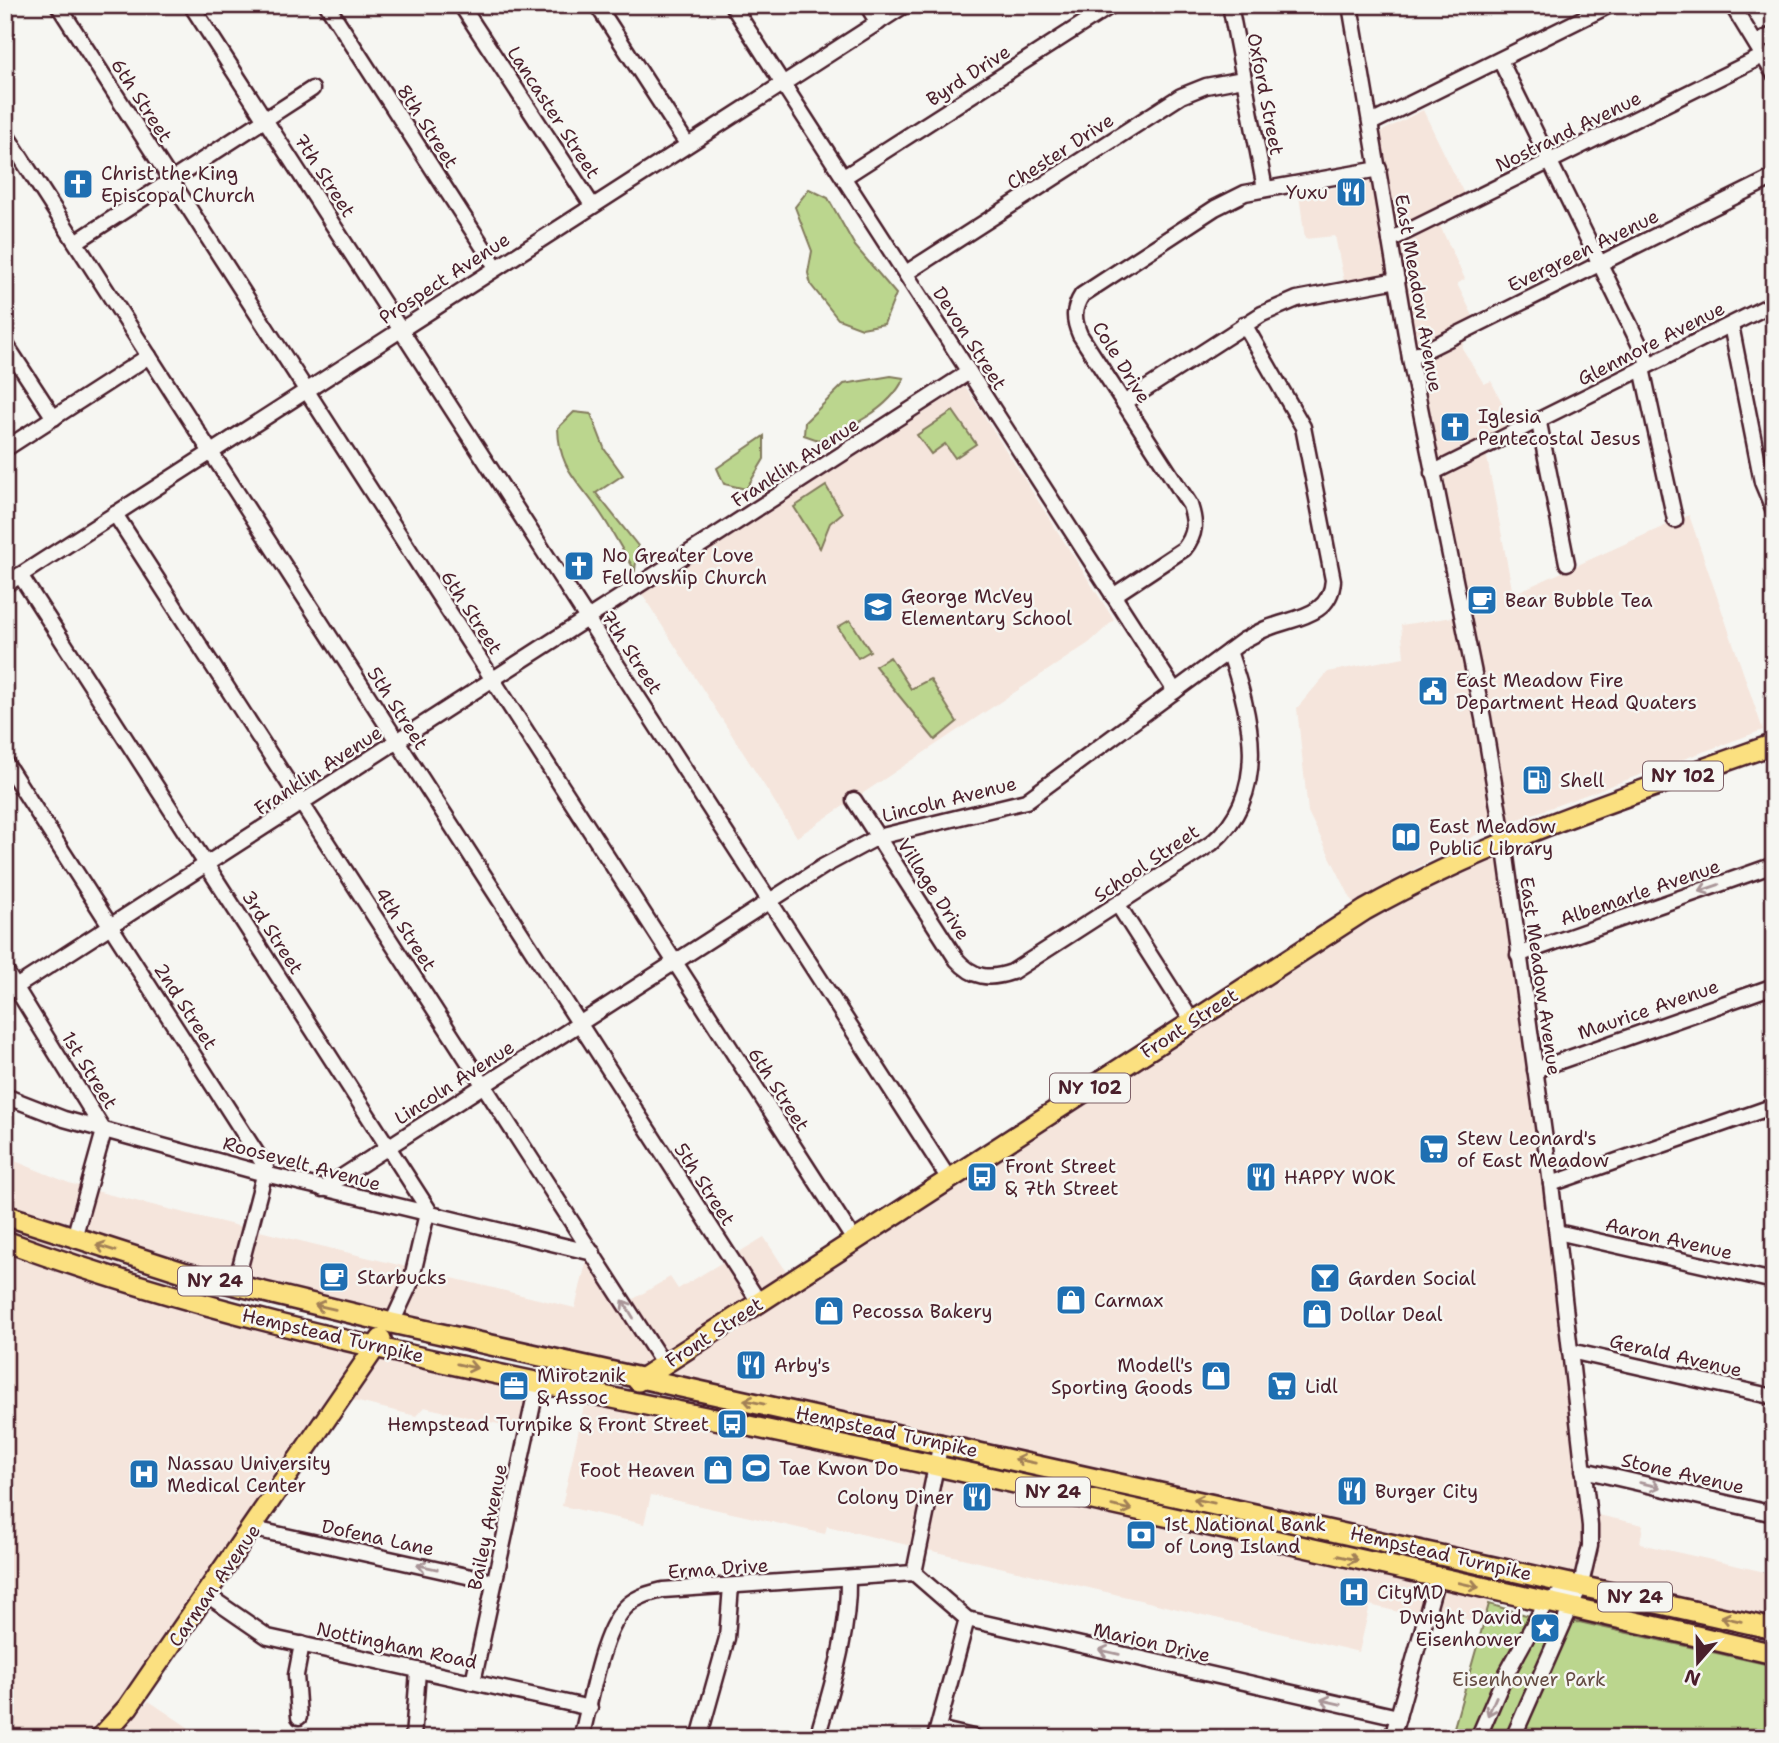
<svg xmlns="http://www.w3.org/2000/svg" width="1779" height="1743" font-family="'Shantell Sans',sans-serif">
	<rect width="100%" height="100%" fill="#f6f6f2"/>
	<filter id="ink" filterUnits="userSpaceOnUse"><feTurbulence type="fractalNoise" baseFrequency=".0143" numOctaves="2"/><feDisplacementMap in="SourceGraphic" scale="14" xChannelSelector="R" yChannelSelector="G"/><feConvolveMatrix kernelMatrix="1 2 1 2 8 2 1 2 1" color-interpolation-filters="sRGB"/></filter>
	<g filter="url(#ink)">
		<!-- built -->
		<g fill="#f5e5dc">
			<path d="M1423,110l41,84 -24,32 25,53 -8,5 16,32 -11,32 22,36 7,-3 22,43 -29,18 29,152 176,-79 74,215 -285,104 -125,69 -45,-91 -11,-104 31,-36 76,-15 -3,-32 52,-8 -62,-326 -44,5 -12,-60 -30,3 -6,-44 73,-15 -3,-42z"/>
			<path d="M965,386l149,234 -25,23 -292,194 -155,-243z"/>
			<path d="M1504,842l85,671 54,12 -3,19 134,30v54l-1131,-250 722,-468z"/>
			<path d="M5,1157l64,26 38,11 468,114 13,-53 34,51 48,-29 8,12 86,-52 24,37 -146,95 -398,-89 -14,-7 -149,-43 -15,-9 -18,-1 -43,-16z"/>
			<path d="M5,1227l359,120 -236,345 -38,46h-85z"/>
			<path d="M383,1351l152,31 -10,48 -101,-23 -8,9 -66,-16z"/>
			<path d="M587,1392l905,201 -9,31 -62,-17 -2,10 -49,-12 -11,47 -532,-126 -2,8 -174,-39 -7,29 -82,-18z"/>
			<path d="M149,1701l55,37h-90z"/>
		</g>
		<!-- green -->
		<g fill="#bbd68e" stroke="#827a5c" stroke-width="2">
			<path d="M809,189l19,9 27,48 41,48 -12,30 -22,4 -24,-9 -27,-34 -3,-12 4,-22 -17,-44z"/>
			<path d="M891,376l13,2c-14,31 -55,51 -86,62l-14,-5 1,-13 39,-38z"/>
			<path d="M953,411l23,33 -21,14 -10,-14 -14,10 -14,-19z"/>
			<path d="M574,412l17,2 14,36 18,25 -27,18 42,53 -3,24c-12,-18 -22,-38 -34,-56 -22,-34 -42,-43 -43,-86z"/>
			<path d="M764,436v23l-18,30 -22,-5 -7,-16z"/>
			<path d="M826,486l16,27 -12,10 -10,25 -26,-41z"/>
			<path d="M850,620l20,31 -12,7 -20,-31z"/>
			<path d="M890,657l21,32 19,-10 27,43 -22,18 -60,-74z"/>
			<path d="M1489,1604l64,19 26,-1 195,44v72h-323z"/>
		</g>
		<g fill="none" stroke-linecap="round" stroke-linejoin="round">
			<!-- minor casing -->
			<g stroke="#4a1f2b" stroke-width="19">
				<g id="minor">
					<path d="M58,5l796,1235"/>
					<path d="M191,5l758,1174"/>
					<path d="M327,5l169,262"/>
					<path d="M461,5l131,200"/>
					<path d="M597,5l90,139"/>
					<path d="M732,5l443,686"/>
					<path d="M867,5l11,18"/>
					<path d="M1230,5l35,184"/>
					<path d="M1350,5l60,353 73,360 21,124 47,342 39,342v20l-9,38 -68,154"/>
					<path d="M1732,5l42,69"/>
					<path d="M1757,43l17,-9"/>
					<path d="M1500,60l149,304"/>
					<path d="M1371,123l239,-118"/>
					<path d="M5,133l754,1169"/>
					<path d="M844,177l268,-172"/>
					<path d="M1390,240l373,-184"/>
					<path d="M76,242l236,-153"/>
					<path d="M906,273l275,-177 25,-10 37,-7"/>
					<path d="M1731,325l31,157 12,29"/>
					<path d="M5,343l49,75"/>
					<path d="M1410,358l364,-181"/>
					<path d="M1642,368l33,152"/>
					<path d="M1124,403l138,-89 35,-15 100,-19"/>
					<path d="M1539,423l28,140"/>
					<path d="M5,449l144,-93"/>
					<path d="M1432,473l342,-170"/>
					<path d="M115,514l549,851"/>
					<path d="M20,575l408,634 -17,73 -19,41"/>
					<path d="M5,585l900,-580"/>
					<path d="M1113,596l71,-47c12,-15 12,-26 6,-44l-110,-170c-7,-16 -7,-26 2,-40l133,-87 30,-15 134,-24"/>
					<path d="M5,762l261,406 -31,118"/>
					<path d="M854,800l103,160c16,18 32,20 55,12l200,-129c59,-51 39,-128 17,-192"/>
					<path d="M1118,905l74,116"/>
					<path d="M1518,955l256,-90"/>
					<path d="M5,970l99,161 -30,107"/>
					<path d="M5,994l964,-622"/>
					<path d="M1535,1070l239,-84"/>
					<path d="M5,1096l59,23 201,55 328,79"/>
					<path d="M1551,1184l223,-78"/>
					<path d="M323,1189l501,-323 54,-29 148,-36 218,-161c8,-4 16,-9 24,-12 28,-11 63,-12 65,-48l-30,-153 -59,-103"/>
					<path d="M1557,1232l217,49"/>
					<path d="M1570,1351l204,46"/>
					<path d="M1583,1470l191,44"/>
					<path d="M254,1529l240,53"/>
					<path d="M914,1573l53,46 431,98"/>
					<path d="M914,1573l27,-131"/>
					<path d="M207,1595l61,42 322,71"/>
					<path d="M473,1682l65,-301"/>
					<path d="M299,1717l-3,-42 6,-31"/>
					<path d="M938,1729l39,9"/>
					<path d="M413,1738l5,-67"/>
					<path d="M581,1738c10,-36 20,-109 47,-133 10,-9 23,-12 35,-15l251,-17"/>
					<path d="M699,1738l28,-100 4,-52"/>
					<path d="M817,1738c15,-53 32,-104 31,-159"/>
					<path d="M935,1738l32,-119"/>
					<path d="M1392,1738l45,-160"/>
					<path d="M1478,1738l25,-58 43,-78 35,-18"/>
				</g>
			</g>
			<!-- major casing -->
			<g stroke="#4a1f2b" stroke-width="24">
				<g id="major">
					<path d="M5,1215l181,58 206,50 1382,306"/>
					<path d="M5,1241c243,89 501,134 753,187 339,71 678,148 1016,226"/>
					<path d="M638,1381l727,-471c129,-73 270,-116 409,-166"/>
					<path d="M100,1738l28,-31 253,-368"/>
				</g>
			</g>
			<!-- minor -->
			<use href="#minor" stroke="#f6f6f2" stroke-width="14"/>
			<!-- major -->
			<use href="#major" stroke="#fbe080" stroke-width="19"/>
		</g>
		<!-- one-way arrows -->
		<defs><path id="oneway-shaft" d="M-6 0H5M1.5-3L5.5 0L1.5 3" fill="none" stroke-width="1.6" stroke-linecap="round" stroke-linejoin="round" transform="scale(1.75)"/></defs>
		<g stroke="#a99598">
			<use href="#oneway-shaft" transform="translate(1709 888) rotate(161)"/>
			<use href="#oneway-shaft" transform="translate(628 1309) rotate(-122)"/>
			<use href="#oneway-shaft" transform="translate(1650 1485) rotate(13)"/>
			<use href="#oneway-shaft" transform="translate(427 1567) rotate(-168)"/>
			<use href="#oneway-shaft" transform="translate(1109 1652) rotate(-167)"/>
			<use href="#oneway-shaft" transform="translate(1331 1702) rotate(-167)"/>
			<use href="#oneway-shaft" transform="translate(1492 1706) rotate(114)"/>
		</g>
		<g stroke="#a28056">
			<use href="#oneway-shaft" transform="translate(106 1248) rotate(-163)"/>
			<use href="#oneway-shaft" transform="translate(325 1307) rotate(-167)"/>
			<use href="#oneway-shaft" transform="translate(467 1366) rotate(12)"/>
			<use href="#oneway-shaft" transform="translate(754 1402) rotate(-168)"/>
			<use href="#oneway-shaft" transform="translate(1025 1461) rotate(-168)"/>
			<use href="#oneway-shaft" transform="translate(1204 1501) rotate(-168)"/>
			<use href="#oneway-shaft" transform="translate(1122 1508) rotate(13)"/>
			<use href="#oneway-shaft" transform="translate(1348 1558) rotate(13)"/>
			<use href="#oneway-shaft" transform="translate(1469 1585) rotate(13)"/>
			<use href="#oneway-shaft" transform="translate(1731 1619) rotate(-167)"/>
		</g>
	</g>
	<!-- icons -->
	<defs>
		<g id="church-square" transform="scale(1.575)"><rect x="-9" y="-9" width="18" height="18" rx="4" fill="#1f6fb2" stroke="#f6f6f2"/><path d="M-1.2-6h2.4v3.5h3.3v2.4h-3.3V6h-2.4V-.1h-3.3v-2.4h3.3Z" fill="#fff"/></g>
		<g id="restaurant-square" transform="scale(1.575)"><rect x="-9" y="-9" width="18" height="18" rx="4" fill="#1f6fb2" stroke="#f6f6f2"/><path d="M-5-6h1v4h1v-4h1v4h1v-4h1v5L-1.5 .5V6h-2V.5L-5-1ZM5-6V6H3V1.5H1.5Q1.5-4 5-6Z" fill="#fff"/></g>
		<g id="cafe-square" transform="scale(1.575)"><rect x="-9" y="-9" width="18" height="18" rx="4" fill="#1f6fb2" stroke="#f6f6f2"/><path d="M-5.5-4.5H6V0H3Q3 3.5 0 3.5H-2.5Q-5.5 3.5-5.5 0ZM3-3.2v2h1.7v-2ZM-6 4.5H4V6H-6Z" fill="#fff"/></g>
		<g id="school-square" transform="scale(1.575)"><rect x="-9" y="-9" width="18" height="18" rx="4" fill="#1f6fb2" stroke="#f6f6f2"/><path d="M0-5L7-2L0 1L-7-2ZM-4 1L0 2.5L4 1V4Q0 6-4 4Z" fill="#fff"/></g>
		<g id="civic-square" transform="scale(1.575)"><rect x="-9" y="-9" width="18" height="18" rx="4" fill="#1f6fb2" stroke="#f6f6f2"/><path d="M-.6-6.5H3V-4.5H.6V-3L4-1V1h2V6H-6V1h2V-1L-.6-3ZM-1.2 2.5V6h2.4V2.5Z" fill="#fff"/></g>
		<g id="fuel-square" transform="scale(1.575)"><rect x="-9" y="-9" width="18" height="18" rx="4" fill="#1f6fb2" stroke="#f6f6f2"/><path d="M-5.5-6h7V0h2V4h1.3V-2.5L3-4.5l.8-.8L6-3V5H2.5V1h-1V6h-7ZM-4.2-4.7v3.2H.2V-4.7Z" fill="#fff"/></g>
		<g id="library-square" transform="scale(1.575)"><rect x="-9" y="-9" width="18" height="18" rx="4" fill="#1f6fb2" stroke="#f6f6f2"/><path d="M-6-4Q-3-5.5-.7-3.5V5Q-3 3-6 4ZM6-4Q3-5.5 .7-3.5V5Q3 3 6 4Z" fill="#fff"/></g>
		<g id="supermarket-square" transform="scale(1.575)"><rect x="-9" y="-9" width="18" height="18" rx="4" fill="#1f6fb2" stroke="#f6f6f2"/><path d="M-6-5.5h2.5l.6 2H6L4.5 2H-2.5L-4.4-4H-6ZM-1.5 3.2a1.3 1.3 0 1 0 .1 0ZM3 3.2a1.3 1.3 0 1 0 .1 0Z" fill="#fff"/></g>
		<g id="bus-square" transform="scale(1.575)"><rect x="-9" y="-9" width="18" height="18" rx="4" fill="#1f6fb2" stroke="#f6f6f2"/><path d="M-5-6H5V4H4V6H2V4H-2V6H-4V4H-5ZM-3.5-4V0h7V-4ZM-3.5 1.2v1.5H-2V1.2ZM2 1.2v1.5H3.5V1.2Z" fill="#fff"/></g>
		<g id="bar-square" transform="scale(1.575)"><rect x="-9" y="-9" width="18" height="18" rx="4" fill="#1f6fb2" stroke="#f6f6f2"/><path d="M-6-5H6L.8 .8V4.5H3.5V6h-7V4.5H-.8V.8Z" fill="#fff"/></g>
		<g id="shop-square" transform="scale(1.575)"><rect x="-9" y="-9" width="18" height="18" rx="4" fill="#1f6fb2" stroke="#f6f6f2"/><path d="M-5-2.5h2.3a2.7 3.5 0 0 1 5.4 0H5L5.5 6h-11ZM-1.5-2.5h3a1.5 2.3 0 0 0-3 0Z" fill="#fff"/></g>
		<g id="office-square" transform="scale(1.575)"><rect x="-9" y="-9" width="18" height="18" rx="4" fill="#1f6fb2" stroke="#f6f6f2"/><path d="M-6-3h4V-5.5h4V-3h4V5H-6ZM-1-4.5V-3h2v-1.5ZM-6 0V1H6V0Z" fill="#fff"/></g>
		<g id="stadium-square" transform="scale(1.575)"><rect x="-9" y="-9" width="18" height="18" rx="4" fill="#1f6fb2" stroke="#f6f6f2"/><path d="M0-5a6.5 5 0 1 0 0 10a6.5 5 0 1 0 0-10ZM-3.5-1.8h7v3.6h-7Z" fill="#fff"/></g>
		<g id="hospital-square" transform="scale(1.575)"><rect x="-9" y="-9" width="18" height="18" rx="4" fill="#1f6fb2" stroke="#f6f6f2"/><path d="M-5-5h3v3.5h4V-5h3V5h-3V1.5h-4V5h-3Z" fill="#fff"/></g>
		<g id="bank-square" transform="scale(1.575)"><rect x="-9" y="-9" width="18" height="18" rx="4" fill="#1f6fb2" stroke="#f6f6f2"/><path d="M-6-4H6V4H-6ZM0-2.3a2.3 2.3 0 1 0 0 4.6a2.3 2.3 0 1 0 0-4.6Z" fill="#fff"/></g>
		<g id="sight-square" transform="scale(1.575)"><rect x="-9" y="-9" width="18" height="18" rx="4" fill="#1f6fb2" stroke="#f6f6f2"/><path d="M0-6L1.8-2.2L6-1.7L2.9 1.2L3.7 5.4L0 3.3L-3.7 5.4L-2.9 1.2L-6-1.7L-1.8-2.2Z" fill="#fff"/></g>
	</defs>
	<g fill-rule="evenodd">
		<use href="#church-square" x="78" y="184"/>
		<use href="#restaurant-square" x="1351" y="192"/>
		<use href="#church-square" x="1455" y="427"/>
		<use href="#church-square" x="579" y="566"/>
		<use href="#cafe-square" x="1482" y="600"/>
		<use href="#school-square" x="878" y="607"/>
		<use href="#civic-square" x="1433" y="691"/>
		<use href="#fuel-square" x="1537" y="780"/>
		<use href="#library-square" x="1406" y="837"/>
		<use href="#supermarket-square" x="1434" y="1149"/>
		<use href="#bus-square" x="982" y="1177"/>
		<use href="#restaurant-square" x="1261" y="1177"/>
		<use href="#cafe-square" x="334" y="1277"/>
		<use href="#bar-square" x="1325" y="1278"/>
		<use href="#shop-square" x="1071" y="1300"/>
		<use href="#shop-square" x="829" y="1311"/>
		<use href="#shop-square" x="1317" y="1314"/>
		<use href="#restaurant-square" x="751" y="1365"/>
		<use href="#shop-square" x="1216" y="1376"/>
		<use href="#office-square" x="514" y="1386"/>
		<use href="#supermarket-square" x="1282" y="1386"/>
		<use href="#bus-square" x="732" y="1424"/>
		<use href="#stadium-square" x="756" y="1468"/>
		<use href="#shop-square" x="718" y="1470"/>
		<use href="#hospital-square" x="144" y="1474"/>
		<use href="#restaurant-square" x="1352" y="1491"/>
		<use href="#restaurant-square" x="977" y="1497"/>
		<use href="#bank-square" x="1141" y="1535"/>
		<use href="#hospital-square" x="1354" y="1592"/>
		<use href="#sight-square" x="1545" y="1628"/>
	</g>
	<g text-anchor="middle" stroke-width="5" stroke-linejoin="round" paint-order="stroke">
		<!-- shield labels -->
		<g fill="#f6f6f2" stroke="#7e6067" stroke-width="2">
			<rect x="1643" y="761.5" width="80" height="29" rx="5"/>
			<rect x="1050" y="1073.5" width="80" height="29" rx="5"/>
			<rect x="178" y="1266.5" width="74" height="29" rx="5"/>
			<rect x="1016" y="1477.5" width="74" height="29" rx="5"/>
			<rect x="1598" y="1582.5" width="74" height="29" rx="5"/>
		</g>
		<g font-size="18" font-weight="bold" fill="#4a1f2b">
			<text x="1683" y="782">NY 102</text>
			<text x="1090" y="1094">NY 102</text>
			<text x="215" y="1287">NY 24</text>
			<text x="1053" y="1498">NY 24</text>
			<text x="1635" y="1603">NY 24</text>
		</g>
		<!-- street labels -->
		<g font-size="19" fill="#4a1f2b" stroke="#f6f6f2">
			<text transform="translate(968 75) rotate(-33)" y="7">Byrd Drive</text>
			<text transform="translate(1266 94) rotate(79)" y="7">Oxford Street</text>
			<text transform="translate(142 100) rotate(57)" y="7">6th Street</text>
			<text transform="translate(554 112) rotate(57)" y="7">Lancaster Street</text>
			<text transform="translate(428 126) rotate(57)" y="7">8th Street</text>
			<text transform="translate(1568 131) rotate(-26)" y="7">Nostrand Avenue</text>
			<text transform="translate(1060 151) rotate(-33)" y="7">Chester Drive</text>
			<text transform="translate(325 175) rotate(57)" y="7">7th Street</text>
			<text transform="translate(1583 250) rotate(-26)" y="7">Evergreen Avenue</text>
			<text transform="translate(444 278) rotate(-33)" y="7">Prospect Avenue</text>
			<text transform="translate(1419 293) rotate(80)" y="7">East Meadow Avenue</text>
			<text transform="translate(970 338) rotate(57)" y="7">Devon Street</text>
			<text transform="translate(1651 343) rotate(-27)" y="7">Glenmore Avenue</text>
			<text transform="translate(1122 362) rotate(58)" y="7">Cole Drive</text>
			<text transform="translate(795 462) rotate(-33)" y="7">Franklin Avenue</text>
			<text transform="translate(472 612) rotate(57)" y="7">6th Street</text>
			<text transform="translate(632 652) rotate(57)" y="7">7th Street</text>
			<text transform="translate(398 708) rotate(57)" y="7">5th Street</text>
			<text transform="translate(318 770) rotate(-33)" y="7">Franklin Avenue</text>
			<text transform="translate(949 799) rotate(-14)" y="7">Lincoln Avenue</text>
			<text transform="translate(1146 863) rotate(-34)" y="7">School Street</text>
			<text transform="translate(934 889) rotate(57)" y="7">Village Drive</text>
			<text transform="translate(1640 892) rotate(-19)" y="7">Albemarle Avenue</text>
			<text transform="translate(406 929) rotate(57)" y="7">4th Street</text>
			<text transform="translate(273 932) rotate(57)" y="7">3rd Street</text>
			<text transform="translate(1541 976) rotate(82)" y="7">East Meadow Avenue</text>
			<text transform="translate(186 1006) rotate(57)" y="7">2nd Street</text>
			<text transform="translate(1648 1009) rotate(-19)" y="7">Maurice Avenue</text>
			<text transform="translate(1189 1023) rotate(-33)" y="7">Front Street</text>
			<text transform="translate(90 1070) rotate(58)" y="7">1st Street</text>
			<text transform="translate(454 1082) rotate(-33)" y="7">Lincoln Avenue</text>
			<text transform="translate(779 1089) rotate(57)" y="7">6th Street</text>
			<text transform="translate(302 1163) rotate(15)" y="7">Roosevelt Avenue</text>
			<text transform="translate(705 1184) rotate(57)" y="7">5th Street</text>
			<text transform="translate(1669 1238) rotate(13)" y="7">Aaron Avenue</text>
			<text transform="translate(714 1332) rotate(-33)" y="7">Front Street</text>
			<text transform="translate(333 1335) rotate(13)" y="7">Hempstead Turnpike</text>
			<text transform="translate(1676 1355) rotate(13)" y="7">Gerald Avenue</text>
			<text transform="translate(887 1431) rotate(12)" y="7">Hempstead Turnpike</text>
			<text transform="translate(1683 1473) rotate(13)" y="7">Stone Avenue</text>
			<text transform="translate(487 1527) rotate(-78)" y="7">Bailey Avenue</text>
			<text transform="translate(378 1537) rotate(12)" y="7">Dofena Lane</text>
			<text transform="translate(1441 1553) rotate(13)" y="7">Hempstead Turnpike</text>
			<text transform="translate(718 1568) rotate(-4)" y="7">Erma Drive</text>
			<text transform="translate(214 1585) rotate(-55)" y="7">Carman Avenue</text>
			<text transform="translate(1152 1642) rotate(13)" y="7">Marion Drive</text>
			<text transform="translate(397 1645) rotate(12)" y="7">Nottingham Road</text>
		</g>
		<!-- poi labels -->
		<g font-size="19" fill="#4a1f2b" stroke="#f6f6f2" text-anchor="start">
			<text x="101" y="180">Christ the King<tspan x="101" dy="22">Episcopal Church</tspan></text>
			<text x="1328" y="199" text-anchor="end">Yuxu</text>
			<text x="1478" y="423">Iglesia<tspan x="1478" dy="22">Pentecostal Jesus</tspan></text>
			<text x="602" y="562">No Greater Love<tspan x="602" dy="22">Fellowship Church</tspan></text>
			<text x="901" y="603">George McVey<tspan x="901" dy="22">Elementary School</tspan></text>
			<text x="1505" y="607">Bear Bubble Tea</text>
			<text x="1456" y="687">East Meadow Fire<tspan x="1456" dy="22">Department Head Quaters</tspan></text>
			<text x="1560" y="787">Shell</text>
			<text x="1429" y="833">East Meadow<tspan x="1429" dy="22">Public Library</tspan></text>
			<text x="1457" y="1145">Stew Leonard's<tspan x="1457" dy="22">of East Meadow</tspan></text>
			<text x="1005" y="1173">Front Street<tspan x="1005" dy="22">&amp; 7th Street</tspan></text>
			<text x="1284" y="1184">HAPPY WOK</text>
			<text x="357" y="1284">Starbucks</text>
			<text x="1348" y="1285">Garden Social</text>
			<text x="1094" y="1307">Carmax</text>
			<text x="852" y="1318">Pecossa Bakery</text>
			<text x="1340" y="1321">Dollar Deal</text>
			<text x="774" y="1372">Arby's</text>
			<text x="1193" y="1372" text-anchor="end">Modell's<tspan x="1193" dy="22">Sporting Goods</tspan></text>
			<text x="537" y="1382">Mirotznik<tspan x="537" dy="22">&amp; Assoc</tspan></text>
			<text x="1305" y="1393">Lidl</text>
			<text x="709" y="1431" text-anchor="end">Hempstead Turnpike &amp; Front Street</text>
			<text x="167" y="1470">Nassau University<tspan x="167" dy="22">Medical Center</tspan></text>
			<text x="779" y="1475">Tae Kwon Do</text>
			<text x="695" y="1477" text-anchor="end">Foot Heaven</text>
			<text x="1375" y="1498">Burger City</text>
			<text x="954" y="1504" text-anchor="end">Colony Diner</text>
			<text x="1164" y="1531">1st National Bank<tspan x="1164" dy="22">of Long Island</tspan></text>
			<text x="1377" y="1599">CityMD</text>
			<text x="1522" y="1624" text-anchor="end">Dwight David<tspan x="1522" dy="22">Eisenhower</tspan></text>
		</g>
		<!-- park labels -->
		<g font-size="19" fill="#664d44" stroke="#f6f6f2">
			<text x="1529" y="1686">Eisenhower Park</text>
		</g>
	</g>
	<!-- margin -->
	<rect width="1779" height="1743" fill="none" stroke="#f6f6f2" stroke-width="28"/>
	<rect x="14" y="14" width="1751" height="1715" fill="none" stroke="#4a1f2b" stroke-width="2.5" filter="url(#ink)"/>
	<!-- north arrow -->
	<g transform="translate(1698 1662) rotate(200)" stroke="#f6f6f2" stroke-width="5" paint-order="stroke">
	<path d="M0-5L12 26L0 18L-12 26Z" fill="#4a1f2b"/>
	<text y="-10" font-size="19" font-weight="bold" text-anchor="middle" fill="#4a1f2b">N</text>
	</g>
</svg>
